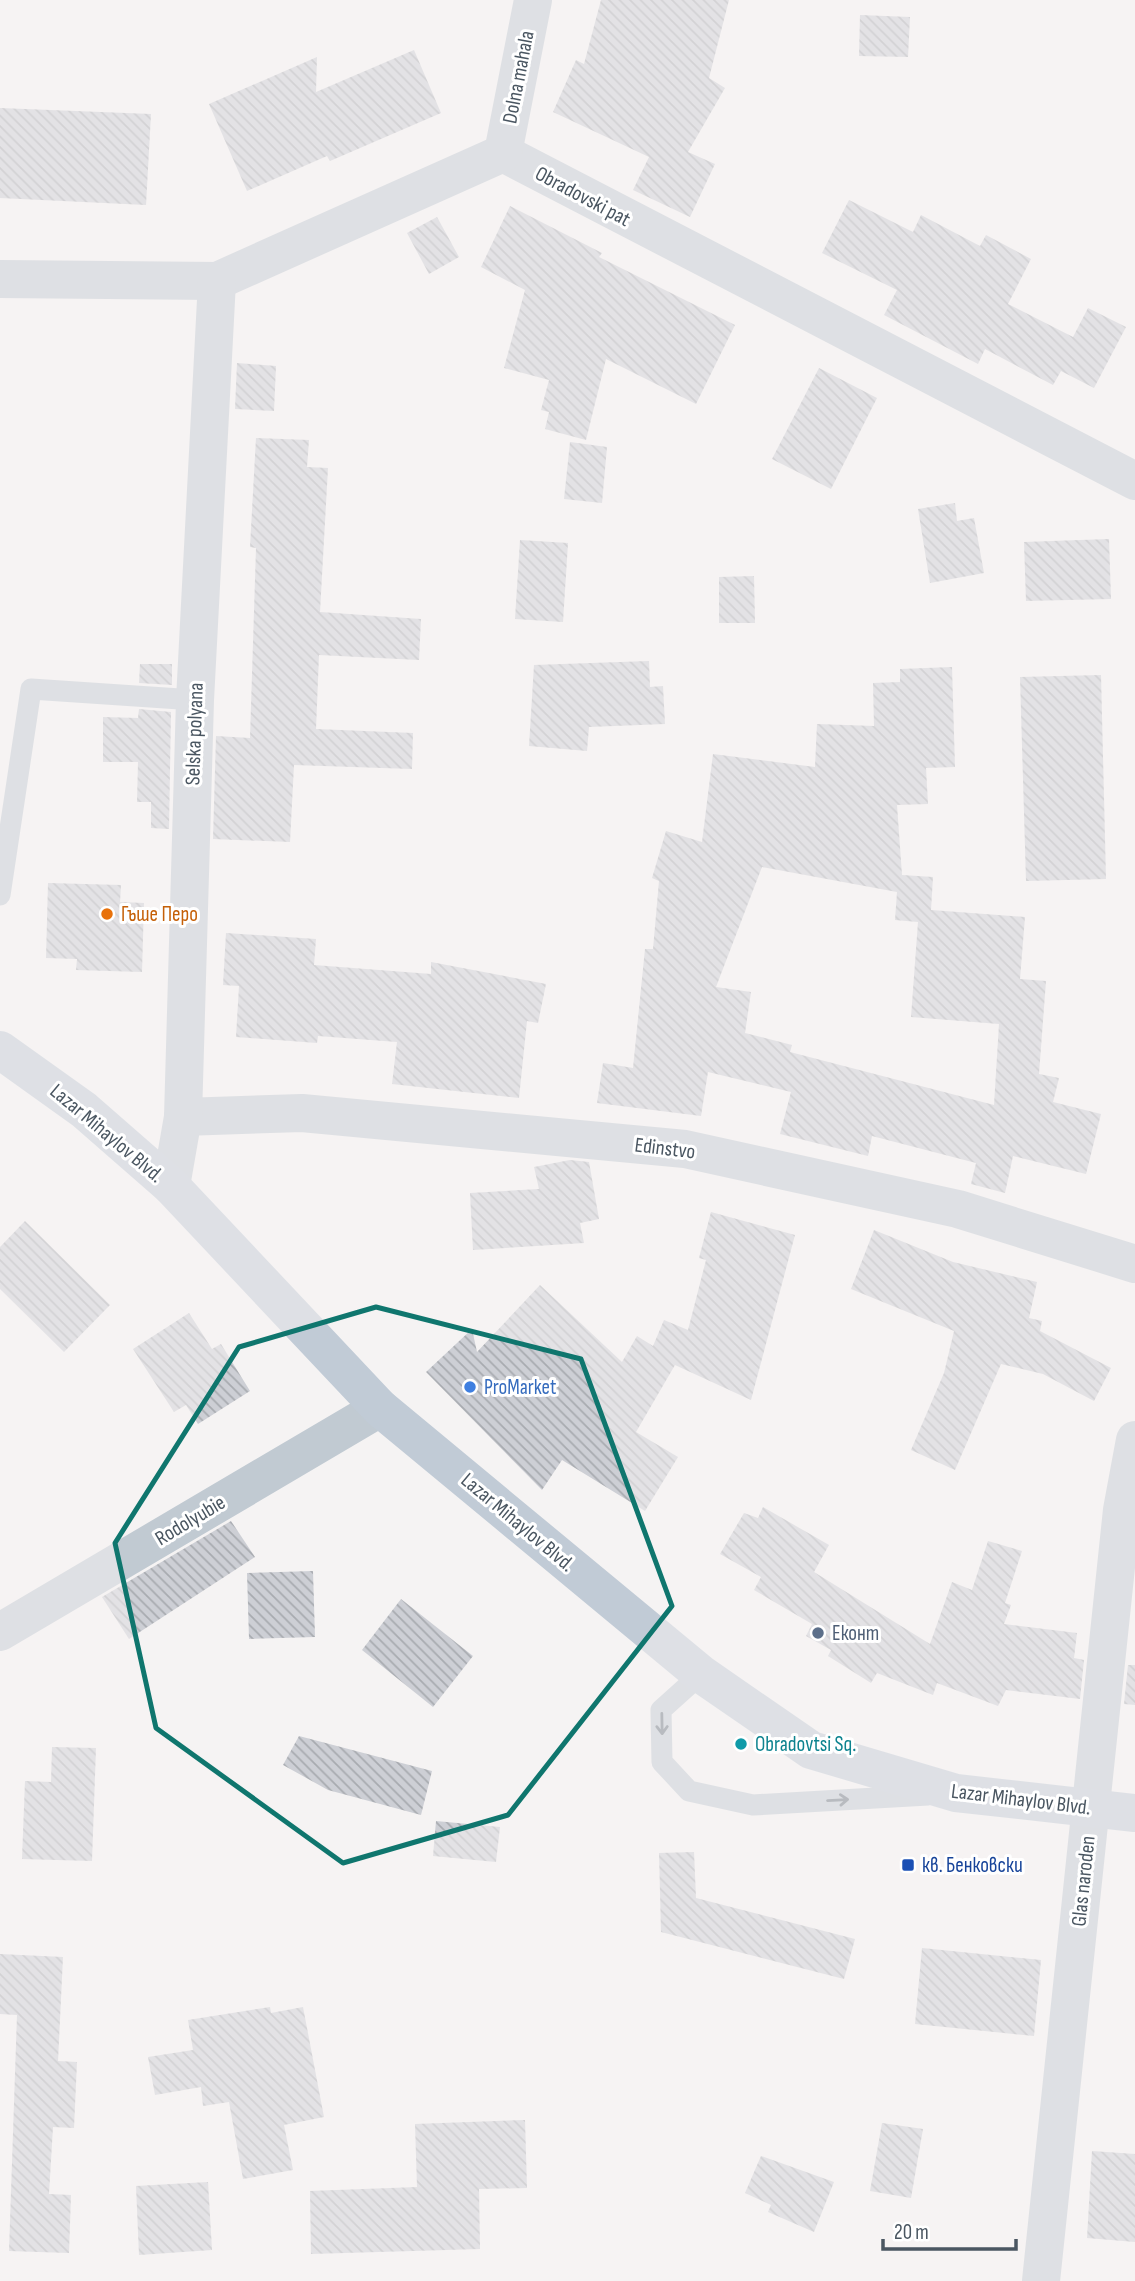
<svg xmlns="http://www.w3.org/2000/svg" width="1135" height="2281" font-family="'Sofia Sans Condensed',sans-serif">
	<defs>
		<pattern id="building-back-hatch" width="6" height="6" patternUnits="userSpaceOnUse" patternTransform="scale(1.75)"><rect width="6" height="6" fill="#cdcfd5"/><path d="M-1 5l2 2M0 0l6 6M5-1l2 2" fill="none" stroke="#a8abb0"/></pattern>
	</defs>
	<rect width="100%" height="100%" fill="#f5f3f3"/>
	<!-- building -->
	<g fill="url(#building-back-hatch)" fill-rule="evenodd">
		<path d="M601,0h128l-20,78 16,10 -37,64 27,12 -25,53 -57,-27 16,-33 -96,-45 23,-52 8,4z"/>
		<path d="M860,15l50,2 -2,40 -49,-1z"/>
		<path d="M414,50l27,63 -111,48 -3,-5 -80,35 -38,-87 108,-47 -1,35z"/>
		<path d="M0,108l151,6 -5,91 -146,-7z"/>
		<path d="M849,200l64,32 8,-17 59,31 6,-11 45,24 -23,45 65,33 15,-29 38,19 -32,61 -33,-17 -8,14 -68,-36 -7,15 -94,-49 13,-25 -75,-37z"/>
		<path d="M510,206l92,47 -3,4 136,68 -39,79 -90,-45 -20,81 -41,-11 4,-17 -8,-2 8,-30 -45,-12 21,-78 -44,-23z"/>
		<path d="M437,217l22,40 -30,17 -22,-41z"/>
		<path d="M237,363l39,3 -2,45 -39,-2z"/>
		<path d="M819,368l58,30 -46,91 -59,-30z"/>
		<path d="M256,438l53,2 -2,27 21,1 -8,144 101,7 -2,41 -100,-5 -3,74 97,4 -1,36 -118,-4 -4,77 -77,-3 3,-103 34,2 6,-190 -6,-1z"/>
		<path d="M570,442l37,5 -5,56 -38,-4z"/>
		<path d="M955,503l2,18 17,-3 10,55 -54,10 -12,-74z"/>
		<path d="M1109,539l2,60 -85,2 -2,-59z"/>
		<path d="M520,540l48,3 -5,79 -48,-3z"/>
		<path d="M754,576l1,47h-36v-46z"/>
		<path d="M649,661l1,26 13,-1 2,38 -76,3 -2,24 -58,-5 5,-81z"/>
		<path d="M140,664h32v21l-33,-2z"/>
		<path d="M952,667l3,100 -29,1 2,36 -31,1 5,70 31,2 -2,33 94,7 -5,62 26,2 -7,93 20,4 -6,24 48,12 -15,60 -73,-18 -8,37 -34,-9 5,-21 -104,-27 -4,20 -88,-22 11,-42 -83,-20 -7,44 -104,-13 6,-40 30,5 12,-119h8l6,-68 -7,-3 14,-47 36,11 11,-88 102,13 2,-43 57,2 -1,-43 27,-1v-13zM762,867l135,25 -2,28 23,2 -7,95 88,7 -5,81 -204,-53 2,-7 -47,-12 6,-41 -35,-5z"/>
		<path d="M1101,675l5,204 -80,2 -6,-204z"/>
		<path d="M139,709l32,3 -2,117 -18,-1v-26h-14l1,-40h-35v-45l35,1z"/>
		<path d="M48,883l73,2 -1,17 24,1 -2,69 -66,-2 1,-11 -31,-1z"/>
		<path d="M226,933l90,6 -2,26 117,9v-12l115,22 -8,39 -11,-2 -8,77 -127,-14 5,-42 -79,-6 -1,7 -81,-6 3,-51 -16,-1z"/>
		<path d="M570,1160l19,2 10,57 -19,4 4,20 -111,7 -3,-57 69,-4 -5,-22z"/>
		<path d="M711,1212l84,23 -44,165 -76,-35 -39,67 42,25 -33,54 -83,-51 -20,30 -116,-118 46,-43 5,23 63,-67 82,77 15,-26 16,10 11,-26 24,10 18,-70 -7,-2z"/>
		<path d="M25,1221l85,84 -46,47 -64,-63v-42z"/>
		<path d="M874,1230l79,32 84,20 -8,36 13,3 -2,10 71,37 -17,33 -51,-27 -42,-10 -46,106 -44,-20 33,-77 10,-42 -103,-42z"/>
		<path d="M189,1313l23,36 9,-5 29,47 -52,33 -12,-19 -12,7 -41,-63z"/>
		<path d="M763,1507l66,38 -15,27 116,72 22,-62 20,8 16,-49 34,10 -17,52 6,2 -7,19 73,9 -3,25 10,2 -4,39 -74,-9 -8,16 -61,-23 -4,12 -56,-22 -6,10 -43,-27 3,-6 -25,-14 6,-12 -58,-34 7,-13 -41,-23 24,-41 14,5z"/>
		<path d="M231,1521l24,36 -126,82 -27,-42z"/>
		<path d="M313,1571l2,66 -66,2 -2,-66z"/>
		<path d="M401,1599l72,57 -40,51 -71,-57z"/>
		<path d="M1128,1665h7v40l-11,-1z"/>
		<path d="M299,1736l133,35 -11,44 -93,-25 -45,-25z"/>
		<path d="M52,1747l44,1 -4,113 -70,-2 3,-78 26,1z"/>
		<path d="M436,1821l64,6 -4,35 -63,-6z"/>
		<path d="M694,1852l2,46 159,41 -11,40 -183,-47 -2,-79z"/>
		<path d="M922,1948l119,12 -7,76 -119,-12z"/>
		<path d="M0,1954l63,3 -5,104 19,1 -3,66 -21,-1 -4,67 22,1 -2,58 -60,-2 8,-236 -17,-1z"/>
		<path d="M270,2007l1,6 32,-6 21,110 -40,8 9,45 -50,9 -14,-77 -26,4 -2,-19 -46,8 -7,-38 45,-7 -5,-30z"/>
		<path d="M525,2120l2,68 -48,1 1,60 -169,5 -1,-63 107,-4 -2,-63z"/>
		<path d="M882,2123l41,6 -12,69 -41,-7z"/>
		<path d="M1092,2151l43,3v88l-48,-4z"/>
		<path d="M761,2156l73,26 -20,50 -46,-20 3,-7 -26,-12z"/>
		<path d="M208,2182l4,68 -73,5 -3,-69z"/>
	</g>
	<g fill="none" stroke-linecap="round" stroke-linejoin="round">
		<!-- lane -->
		<g stroke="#c1cad2" stroke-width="21">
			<path d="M0,895l31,-206 164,11"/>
			<path d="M701,1674l-40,36 1,52 27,29 64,14 175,-10"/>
		</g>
		<!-- street -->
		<g stroke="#c1cad2" stroke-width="38">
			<path d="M503,153l632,328"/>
			<path d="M503,153l30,-153"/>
			<path d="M0,279l217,2 286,-128"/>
			<path d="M183,1117l119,-4 383,36 273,60 177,55"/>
			<path d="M171,1186l12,-69 12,-417 22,-419"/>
			<path d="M0,1632l380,-224"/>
			<path d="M1041,2281l81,-771 13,-70"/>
		</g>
		<!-- secondary -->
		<path stroke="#c1cbd6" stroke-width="38" d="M0,1050l84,60 87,76 209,222 321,266 110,76 145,43 179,20"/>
	</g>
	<!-- one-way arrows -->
	<defs><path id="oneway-shaft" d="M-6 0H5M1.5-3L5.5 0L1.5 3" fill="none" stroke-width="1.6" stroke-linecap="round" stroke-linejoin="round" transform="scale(1.75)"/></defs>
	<g stroke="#6e7983">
		<use href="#oneway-shaft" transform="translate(662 1724) rotate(89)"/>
		<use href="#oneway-shaft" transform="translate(838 1800) rotate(-3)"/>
	</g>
	<!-- marked area -->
	<path d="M0 0H1135V2281H0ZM376,1307l205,52 91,247 -164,209 -165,48 -187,-135 -41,-185 124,-196z" fill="#f5f3f3" fill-opacity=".55" fill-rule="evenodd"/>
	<path fill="none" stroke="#0f766e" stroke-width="5" stroke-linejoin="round" d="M376,1307l205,52 91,247 -164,209 -165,48 -187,-135 -41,-185 124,-196z"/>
	<!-- markers -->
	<circle fill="#e8710a" stroke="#fff" stroke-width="2.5" cx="107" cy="914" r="7"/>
	<circle fill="#3f7fe0" stroke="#fff" stroke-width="2.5" cx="470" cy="1387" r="7"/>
	<circle fill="#5c6f8a" stroke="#fff" stroke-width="2.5" cx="818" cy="1633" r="7"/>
	<circle fill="#0f9aa8" stroke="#fff" stroke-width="2.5" cx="741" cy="1744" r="7"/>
	<rect fill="#1a4fb4" stroke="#fff" stroke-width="2.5" x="901" y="1858" width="14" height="14" rx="3.5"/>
	<g text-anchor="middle" stroke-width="6" stroke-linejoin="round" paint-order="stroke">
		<!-- street labels -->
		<g font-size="21" fill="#4a5661" stroke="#fff">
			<text transform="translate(518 77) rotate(-79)" y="7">Dolna mahala</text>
			<text transform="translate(583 196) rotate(28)" y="7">Obradovski pat</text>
			<text transform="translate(194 734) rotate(-88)" y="7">Selska polyana</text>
			<text transform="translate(107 1133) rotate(40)" y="7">Lazar Mihaylov Blvd.</text>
			<text transform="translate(665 1148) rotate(7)" y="7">Edinstvo</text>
			<text transform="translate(190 1520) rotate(-31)" y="7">Rodolyubie</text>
			<text transform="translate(518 1522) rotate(40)" y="7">Lazar Mihaylov Blvd.</text>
			<text transform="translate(1021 1799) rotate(7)" y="7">Lazar Mihaylov Blvd.</text>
			<text transform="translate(1083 1881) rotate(-84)" y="7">Glas naroden</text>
		</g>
		<!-- food labels -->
		<g font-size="21" fill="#c56008" stroke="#fff" text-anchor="start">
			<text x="121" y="921">Гъше Перо</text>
		</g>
		<!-- shop labels -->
		<g font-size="21" fill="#366cbe" stroke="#fff" text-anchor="start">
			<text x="484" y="1394">ProMarket</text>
		</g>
		<!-- service labels -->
		<g font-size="21" fill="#4e5e75" stroke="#fff" text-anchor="start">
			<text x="832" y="1640">Еконт</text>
		</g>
		<!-- culture labels -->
		<g font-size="21" fill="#0d838f" stroke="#fff" text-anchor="start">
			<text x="755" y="1751">Obradovtsi Sq.</text>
		</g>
		<!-- transit labels -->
		<g font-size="21" fill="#164399" stroke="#fff" text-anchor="start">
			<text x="922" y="1872">кв. Бенковски</text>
		</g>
	</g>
	<!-- scale -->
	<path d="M883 2239v10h133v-10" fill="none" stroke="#4a5661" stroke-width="3.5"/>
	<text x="894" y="2239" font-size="21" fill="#4a5661" stroke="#ffffff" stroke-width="5" paint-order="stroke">20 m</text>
</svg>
